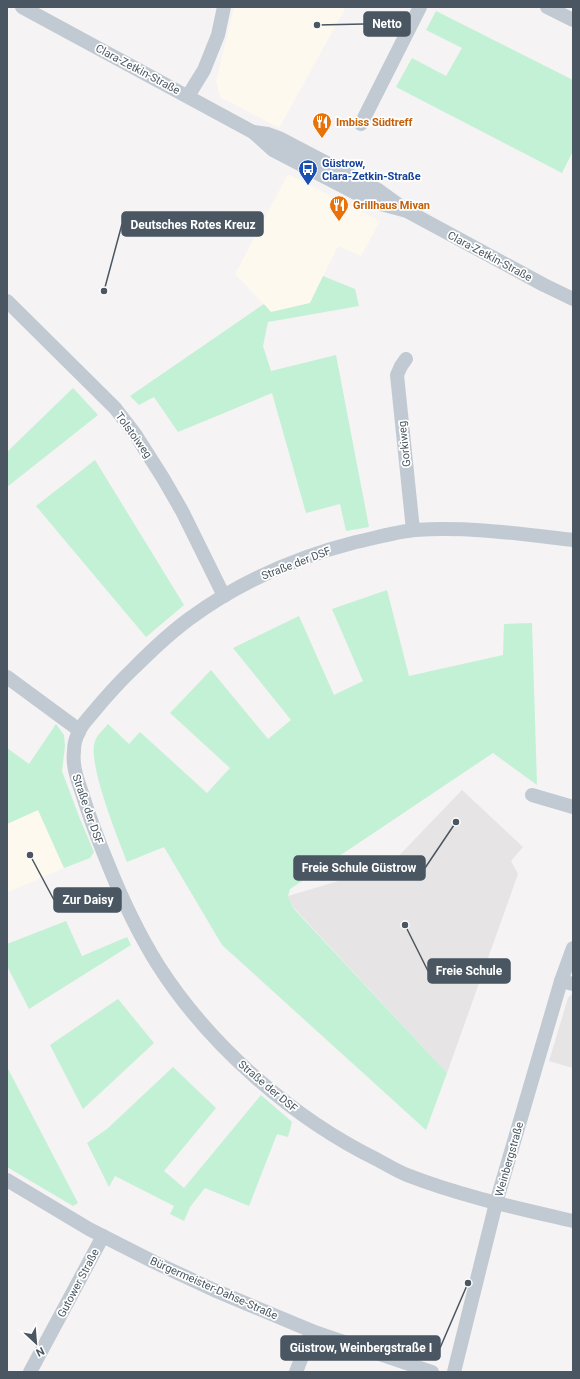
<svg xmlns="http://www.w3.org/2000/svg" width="580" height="1379" font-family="Roboto,sans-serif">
	<rect width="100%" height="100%" fill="#f5f3f3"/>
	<!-- commercial -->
	<g fill="#fdf9ef">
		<path d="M234,7h112l-67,121 -59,-31 -4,-16z"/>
		<path d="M288,174l92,47 -19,35 -23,-10 -28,57 -39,9 -36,-38z"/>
		<path d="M38,810l26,58 -56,24 -1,-68z"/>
	</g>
	<!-- education -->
	<g fill="#e6e4e5">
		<path d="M462,790l61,57 -12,14 7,13 -71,199 -153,-165 -6,-12 101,-30z"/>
		<path d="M572,994h1v74l-24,-7 19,-63z"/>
	</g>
	<!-- green -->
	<g fill="#c3f1d5">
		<path d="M436,11l137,69v71l-11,22 -166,-86 16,-29 34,18 16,-28 -36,-18z"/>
		<path d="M323,276l32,13 4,17 -91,16 -5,24 8,25 65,-16 33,172 -23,4 -6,-27 -34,9 -34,-120 -94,39 -24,-35 -15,8 -9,-9 134,-92 7,8 39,-9z"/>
		<path d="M73,388l25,27 -91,72v-35z"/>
		<path d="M95,460l89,145 -38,32 -110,-131z"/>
		<path d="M387,590l22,86 94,-21 1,-31 28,-1 5,162 -44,-32 -203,136 -2,7 6,13 153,164 -21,57 -204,-185 -58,-98 -37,15c-9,-24 -40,-99 -32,-121 2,-6 9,-12 13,-17l21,20 11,-12 67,61 23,-25 -60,-55 41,-43 57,69 23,-19 -58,-72 66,-32 35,79 29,-14 -31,-72z"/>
		<path d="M56,724l8,11 1,11 -3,25 18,48 14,33 -4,6 -26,10 -26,-58 -31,14v-76l22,16z"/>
		<path d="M66,921l16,35 45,-19 4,8 -102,64 -22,-43v-22z"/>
		<path d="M118,999l36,44 -71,66 -33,-64z"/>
		<path d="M7,1067l71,136 -5,3 -66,-39z"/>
		<path d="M173,1067l43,41 -52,63 20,17 77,-93 31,27 -4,15 -11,-3 -28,72 -44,-18 -15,19 -6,14 -14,-7 4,-8 -59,-30 -6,11 -22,-44 20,-14z"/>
	</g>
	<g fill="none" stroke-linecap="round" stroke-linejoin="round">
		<!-- minor -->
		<g stroke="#c1cad2" stroke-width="14">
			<path d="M22,7l231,125 20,18 100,52 34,9"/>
			<path d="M547,7l26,13"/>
			<path d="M188,96l16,-26 14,-35 6,-28"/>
			<path d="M361,124l59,-117"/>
			<path d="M253,132l15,2 11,4 99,52 29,21 137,74 29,14"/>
			<path d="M7,301l108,107 20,26 28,44 19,33 42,85"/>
			<path d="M406,359l-5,7 -4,9 16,155"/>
			<path d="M573,540c-52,-6 -105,-14 -158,-10 -20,2 -40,8 -59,12 -59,15 -117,40 -167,77 -19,14 -37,31 -54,48 -16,15 -31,32 -45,49 -4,5 -9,10 -11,16 -3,5 -5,13 -5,19 -2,16 4,30 9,45 7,23 16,46 25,68 14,35 30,69 50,101 51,80 134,153 220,195 9,5 19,11 29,15 54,21 110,33 166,46"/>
			<path d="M7,677l72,53"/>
			<path d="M532,795l41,12"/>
			<path d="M561,981l12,3"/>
			<path d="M7,1180l82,49 65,33 60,28 98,41 120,41"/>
			<path d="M30,1372l73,-136"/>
			<path d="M296,1372l16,-41"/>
			<path d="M454,1372l42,-169 65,-222 12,-33"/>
		</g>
	</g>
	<!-- icons -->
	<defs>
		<g id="restaurant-pin" transform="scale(1)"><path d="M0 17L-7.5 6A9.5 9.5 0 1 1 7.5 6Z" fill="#e8710a" stroke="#fff"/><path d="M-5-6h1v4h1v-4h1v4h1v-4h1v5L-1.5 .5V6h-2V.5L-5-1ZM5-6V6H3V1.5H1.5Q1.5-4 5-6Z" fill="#fff"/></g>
		<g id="bus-pin" transform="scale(1)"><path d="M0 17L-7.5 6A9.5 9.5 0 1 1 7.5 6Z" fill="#1a4fb4" stroke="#fff"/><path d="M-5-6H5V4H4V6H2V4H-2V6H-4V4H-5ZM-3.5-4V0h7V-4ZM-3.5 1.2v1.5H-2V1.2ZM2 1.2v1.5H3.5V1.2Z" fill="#fff"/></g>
	</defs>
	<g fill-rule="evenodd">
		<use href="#restaurant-pin" x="322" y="122"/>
		<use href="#bus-pin" x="308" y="169"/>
		<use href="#restaurant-pin" x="339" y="205"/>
	</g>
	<g text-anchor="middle" stroke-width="3.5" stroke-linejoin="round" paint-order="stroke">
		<!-- street labels -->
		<g font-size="11" fill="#4a5661" stroke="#fff">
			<text transform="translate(138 69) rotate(28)" y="4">Clara-Zetkin-Straße</text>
			<text transform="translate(490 256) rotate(28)" y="4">Clara-Zetkin-Straße</text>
			<text transform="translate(134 435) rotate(54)" y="4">Tolstoiweg</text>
			<text transform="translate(404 444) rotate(-96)" y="4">Gorkiweg</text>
			<text transform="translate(296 563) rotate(-21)" y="4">Straße der DSF</text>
			<text transform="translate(88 809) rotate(71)" y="4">Straße der DSF</text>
			<text transform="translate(268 1086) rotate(40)" y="4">Straße der DSF</text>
			<text transform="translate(509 1159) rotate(-74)" y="4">Weinbergstraße</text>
			<text transform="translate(78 1283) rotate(-62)" y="4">Gutower Straße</text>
			<text transform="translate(214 1288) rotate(24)" y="4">Bürgermeister-Dahse-Straße</text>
		</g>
		<!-- food labels -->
		<g font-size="11" font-weight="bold" fill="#c56008" stroke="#fff" text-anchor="start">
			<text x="336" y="126">Imbiss Südtreff</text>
			<text x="353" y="209">Grillhaus Mivan</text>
		</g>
		<!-- transit labels -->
		<g font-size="11" font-weight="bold" fill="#164399" stroke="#fff" text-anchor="start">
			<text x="322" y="167">Güstrow,<tspan x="322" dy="13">Clara-Zetkin-Straße</tspan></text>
		</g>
	</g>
	<!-- callouts -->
	<path fill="none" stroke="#4a5661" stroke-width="1.5" d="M317 25L364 24M104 291L122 224M456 822L425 868M30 855L54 900M405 925L428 971M468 1283L440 1348"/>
	<g fill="#4a5661" stroke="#fff" stroke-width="1.5">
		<circle cx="317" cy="25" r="4"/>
		<circle cx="104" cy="291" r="4"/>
		<circle cx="456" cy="822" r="4"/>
		<circle cx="30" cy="855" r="4"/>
		<circle cx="405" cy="925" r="4"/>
		<circle cx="468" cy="1283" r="4"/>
	</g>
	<g fill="#4a5661" stroke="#4a5661" stroke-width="1.5">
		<rect x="364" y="12" width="46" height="24" rx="4"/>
		<rect x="122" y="212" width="141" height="24" rx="4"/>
		<rect x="294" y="856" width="131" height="24" rx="4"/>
		<rect x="54" y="888" width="67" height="24" rx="4"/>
		<rect x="428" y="959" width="82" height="24" rx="4"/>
		<rect x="281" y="1336" width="159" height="24" rx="4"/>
	</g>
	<g font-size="12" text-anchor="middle" font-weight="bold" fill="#fff">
		<text x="387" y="28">Netto</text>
		<text x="193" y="229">Deutsches Rotes Kreuz</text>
		<text x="359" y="872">Freie Schule Güstrow</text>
		<text x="88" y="904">Zur Daisy</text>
		<text x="469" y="975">Freie Schule</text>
		<text x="361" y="1352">Güstrow, Weinbergstraße I</text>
	</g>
	<!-- border -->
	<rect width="580" height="1379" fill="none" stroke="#4a5661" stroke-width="16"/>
	<!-- north arrow -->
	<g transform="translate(36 1343) rotate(154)" stroke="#ffffff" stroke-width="3" paint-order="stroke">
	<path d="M0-3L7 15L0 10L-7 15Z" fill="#4a5661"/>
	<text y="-6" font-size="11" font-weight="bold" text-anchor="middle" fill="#4a5661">N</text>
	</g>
</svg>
